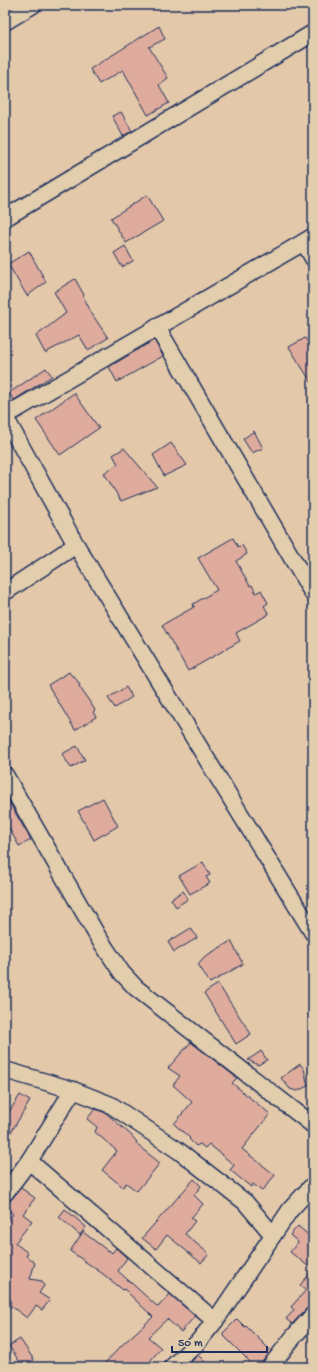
<svg xmlns="http://www.w3.org/2000/svg" width="318" height="1372" font-family="'Gochi Hand',sans-serif">
	<rect width="100%" height="100%" fill="#e4c8aa"/>
	<filter id="ink" filterUnits="userSpaceOnUse"><feTurbulence type="fractalNoise" baseFrequency=".025" numOctaves="2"/><feDisplacementMap in="SourceGraphic" scale="8" xChannelSelector="R" yChannelSelector="G"/><feConvolveMatrix kernelMatrix="1 2 1 2 8 2 1 2 1" color-interpolation-filters="sRGB"/></filter>
	<g filter="url(#ink)">
		<!-- building -->
		<g fill="#deab9c" stroke="#1b2f5e">
			<path d="M159,26l6,13 -16,8 19,31 -9,7 10,18 -21,12 -25,-45 -24,14 -9,-15z"/>
			<path d="M121,112l11,19 -9,5 -11,-20z"/>
			<path d="M147,195l16,26 -37,22 -15,-25z"/>
			<path d="M125,246l8,15 -11,6 -8,-14z"/>
			<path d="M29,251l17,31 -19,14 -19,-32z"/>
			<path d="M75,279l9,16 -1,1 9,18 16,24 -20,12 -9,-15 -34,18 -9,-17 30,-23 -12,-21z"/>
			<path d="M305,338l8,11v36l-24,-38z"/>
			<path d="M154,340l9,16 -46,26 -8,-15z"/>
			<path d="M46,368l6,8 -38,24 -5,-7z"/>
			<path d="M74,393l25,35 -39,27 -24,-35z"/>
			<path d="M254,431l9,17 -11,5 -9,-14z"/>
			<path d="M171,443l16,22 -23,11 -11,-21z"/>
			<path d="M124,448l33,39 -36,14 -17,-28 14,-9 -5,-9z"/>
			<path d="M233,538l5,9 4,-2 5,9 -11,7 14,25 2,-1 4,8 5,-3 7,13 -4,3 5,8 -33,19 4,8 -52,30 -26,-46 32,-18 -1,-3 24,-14 -19,-32z"/>
			<path d="M69,672l3,4h2l6,9 -1,1 16,24 -2,2 3,5 -21,13 -27,-45z"/>
			<path d="M126,687l6,10 -17,11 -7,-10z"/>
			<path d="M77,746l8,14 -14,8 -9,-14z"/>
			<path d="M5,795l26,45 -12,6 -14,-25z"/>
			<path d="M103,798l15,28 -24,14 -16,-29z"/>
			<path d="M203,862l7,13 -4,2 4,6 -20,11 -11,-18z"/>
			<path d="M183,891l5,8 -12,8 -5,-8z"/>
			<path d="M191,928l6,10 -23,14 -6,-10z"/>
			<path d="M231,941l12,23 -33,19 -12,-19 6,-7z"/>
			<path d="M218,984l33,50 -15,10 -32,-51z"/>
			<path d="M191,1042l46,36 -5,5 38,31 -28,35 33,26 -13,16 -9,-7 -2,3 -21,-17 4,-5 -25,-21 -4,4 -5,-4 -4,2 -7,-7 1,-1 -16,-14 18,-22 -19,-17 7,-9 -12,-8z"/>
			<path d="M261,1051l6,9 -9,5 -10,-5z"/>
			<path d="M300,1064l4,5 4,17 -11,5 -7,-2 -9,-11z"/>
			<path d="M20,1095l10,6 -25,41v-24z"/>
			<path d="M95,1109l11,4 25,22 6,7 -1,2 24,19 -23,28 -11,-8 -3,4 -21,-17 15,-19 -22,-19 2,-5 -10,-8z"/>
			<path d="M194,1179l7,7 -7,9 9,9 -12,14 4,3 -10,13 24,20 -8,9 -34,-28 -11,14 -14,-11z"/>
			<path d="M21,1188l14,10 -12,16 9,7 -17,22 13,10 -2,3 9,7 -5,16 12,2 2,5 -5,7 11,7 -8,10 -6,-4 -9,12 -16,-12 -6,6v-88l8,-10 -8,-7z"/>
			<path d="M65,1209l21,18 -6,8 -21,-18z"/>
			<path d="M298,1226l15,13v67l-7,3 -14,15 -6,-5 8,-9 -3,-3 15,-17 -6,-5 13,-15 -23,-18 8,-10 -8,-7z"/>
			<path d="M83,1232l25,19 1,-1 3,3 4,-5 11,10 -9,13 40,36 12,-13 25,22 -14,16 -14,-13 -19,18 13,11 -10,12v2l-7,5h-16l-5,-5 -5,5h-17l22,-23 30,-27 -29,-28 -1,1 -20,-16 -33,-23z"/>
			<path d="M237,1319l8,8 1,-1 25,25 -8,10 -2,6h-6l-33,-33z"/>
			<path d="M20,1339l14,21 -11,7 -14,-21z"/>
			<path d="M198,1355l12,12h-24z"/>
		</g>
		<g fill="none" stroke-linecap="round" stroke-linejoin="round">
			<!-- minor casing -->
			<g stroke="#1b2f5e" stroke-width="19">
				<g id="minor">
					<path d="M5,22l28,-17"/>
					<path d="M5,218l308,-185"/>
					<path d="M312,237l-8,5 9,16"/>
					<path d="M157,327l156,267"/>
					<path d="M5,416l299,-174"/>
					<path d="M5,417l71,128 237,388"/>
					<path d="M5,592l71,-47"/>
					<path d="M5,775l93,162 24,36 14,15 177,137"/>
					<path d="M5,1070l68,20 38,15 68,46 66,51 28,33"/>
					<path d="M29,1161l186,160"/>
					<path d="M5,1193l24,-32 44,-71"/>
					<path d="M172,1367l26,-25 17,-21 75,-111 23,-25"/>
					<path d="M270,1367l25,-32 18,-20"/>
				</g>
			</g>
			<!-- minor -->
			<use href="#minor" stroke="#e2cdac" stroke-width="16"/>
		</g>
	</g>
	<!-- margin -->
	<rect width="318" height="1372" fill="none" stroke="#e2cdac" stroke-width="20"/>
	<rect x="10" y="10" width="298" height="1352" fill="none" stroke="#1b2f5e" stroke-width="1.5" filter="url(#ink)"/>
	<!-- scale -->
	<path d="M172 1346v6h95v-6" fill="none" stroke="#1b2f5e" stroke-width="2"/>
	<text x="178" y="1346" font-size="12" fill="#1b2f5e" stroke="#e2cdac" stroke-width="3" paint-order="stroke">50 m</text>
</svg>
